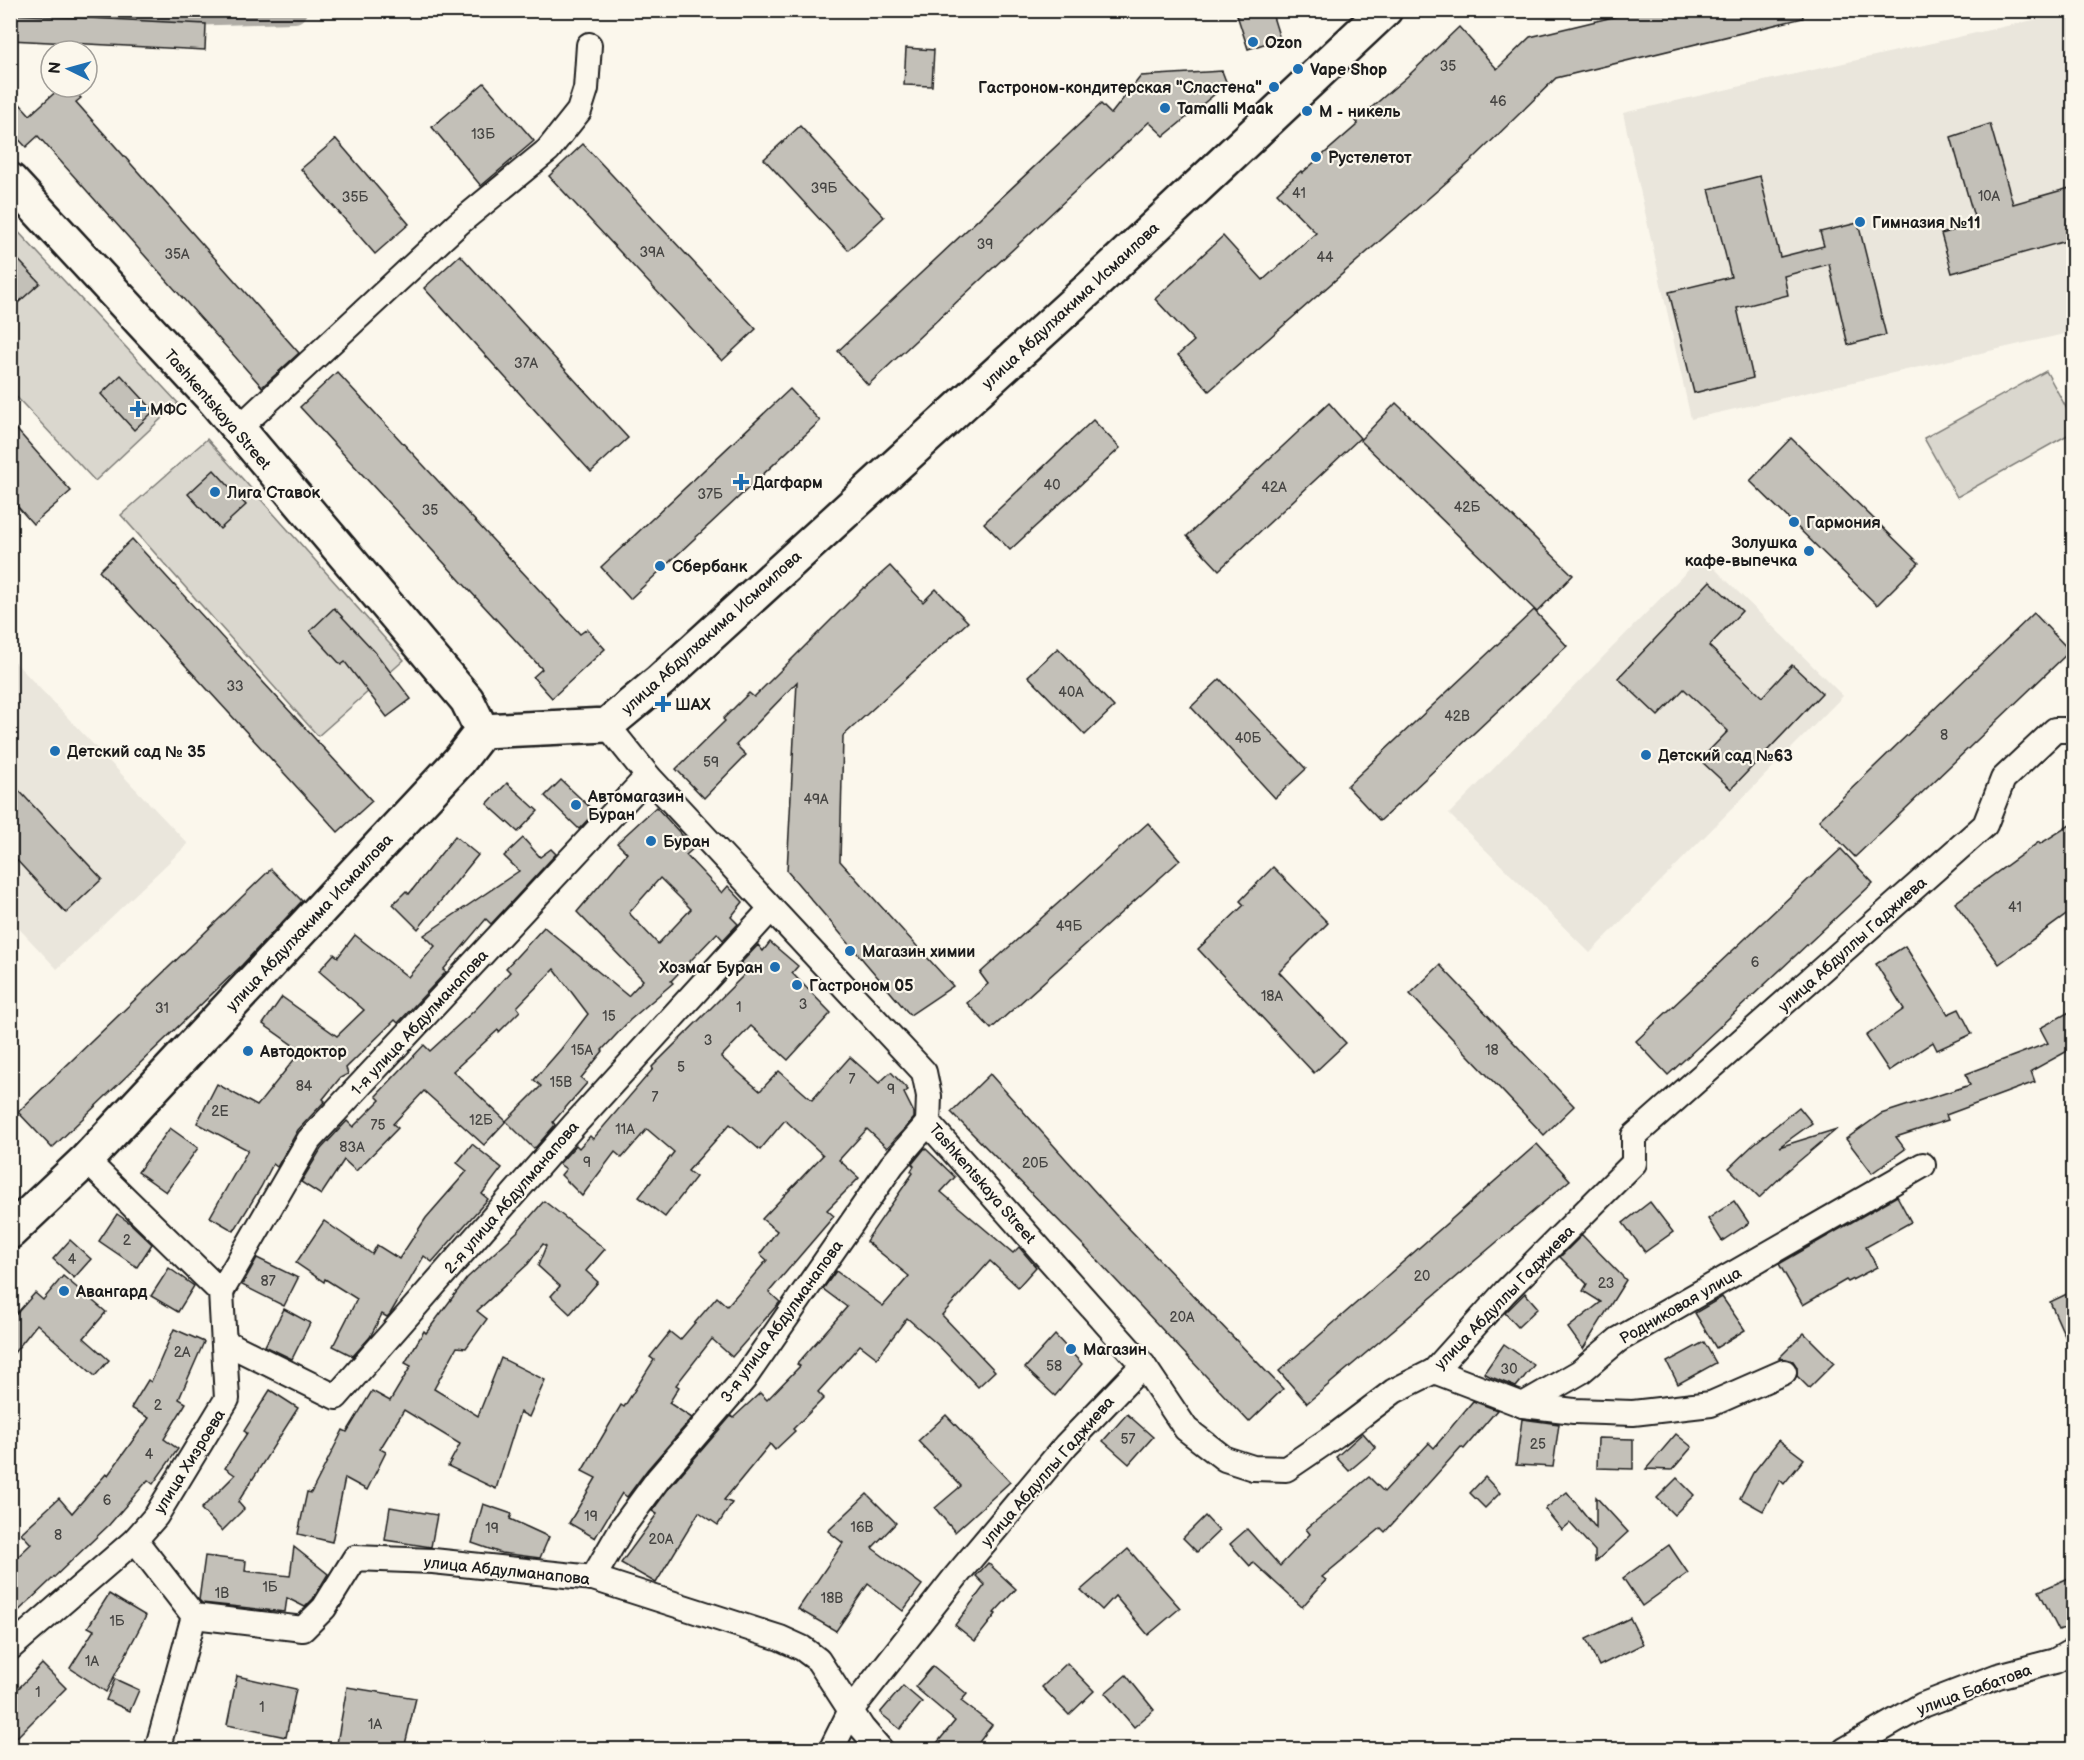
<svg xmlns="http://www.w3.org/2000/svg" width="2084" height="1760" font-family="'Balsamiq Sans',sans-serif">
	<rect width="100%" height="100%" fill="#fbf7ec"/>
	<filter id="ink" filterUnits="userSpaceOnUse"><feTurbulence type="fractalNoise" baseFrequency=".0167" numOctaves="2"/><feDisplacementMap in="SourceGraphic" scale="12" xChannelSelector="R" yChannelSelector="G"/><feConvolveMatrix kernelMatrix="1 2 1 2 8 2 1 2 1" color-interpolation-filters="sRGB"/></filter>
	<g filter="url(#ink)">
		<!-- built -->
		<g fill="#eae6dc">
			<path d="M2073,11v321l-382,87 -68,-306z"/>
			<path d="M1702,556l141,140 -253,257 -141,-139z"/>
			<path d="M10,657l178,187 -131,125 -46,-49z"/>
		</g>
		<!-- green -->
		<g fill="#dad7ce" stroke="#7b7a75" stroke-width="1.5">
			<path d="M11,224l167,179 -83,78 -84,-90z"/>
			<path d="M2046,371l27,49v12l-116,65 -33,-59z"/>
			<path d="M207,439l197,221 -86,76 -197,-221z"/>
		</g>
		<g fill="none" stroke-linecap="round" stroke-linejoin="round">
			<!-- canal -->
			<path stroke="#afaca5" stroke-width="26" d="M115,10l68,3 111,-3"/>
		</g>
		<!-- building -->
		<g fill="#c3c0b8" stroke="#1c1c1c" stroke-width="1.5" fill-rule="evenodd">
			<path d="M1250,10h21l9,29 -32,10 -11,-34z"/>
			<path d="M1642,10h160l1,8 -247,60 -84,82 -263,231 -31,-36 16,-14 -39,-42 68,-63 40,44 53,-47 -39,-40 24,-22 1,2 56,-49 -2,-3 53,-46 50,-48 38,42 33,-32z"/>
			<path d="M10,14l196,10 -1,26 -195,-10z"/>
			<path d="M906,48l28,2 -2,36 -28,-1z"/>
			<path d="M1222,71l5,13 -63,52 -15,-14 -281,263 -30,-34 263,-247 10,10 30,-38z"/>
			<path d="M484,83l50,58 -53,45 -49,-59z"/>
			<path d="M61,87h9l11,11 -5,4 223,251 -37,34 -224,-251 -12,11 -16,-17v-37l20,22z"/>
			<path d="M1990,124l23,80 60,-17v52l-121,34 -11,-39 35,-10 -25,-87z"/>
			<path d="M800,126l84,91 -36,33 -84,-91z"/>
			<path d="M336,139l73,85 -34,30 -74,-85z"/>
			<path d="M583,144l173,185 -34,32 -173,-185z"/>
			<path d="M1760,176l20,81 44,-11 -4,-14 38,-9 28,112 -38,10 -19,-81 -45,12 4,19 -51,13 16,70 -59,15 -25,-101 62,-15 -22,-88z"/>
			<path d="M10,251l30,32 -30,27z"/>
			<path d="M460,255l168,183 -37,34 -167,-184z"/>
			<path d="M337,372l243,262 7,-5 18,20 -53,49 -19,-21 9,-8 -242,-262z"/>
			<path d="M121,375l33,36 -20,19 -33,-36z"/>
			<path d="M790,389l30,32 -190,178 -29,-32z"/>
			<path d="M1329,403l31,35 -141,132 -32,-34z"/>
			<path d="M1396,403l177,172 -36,37 -177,-172z"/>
			<path d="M1093,420l27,28 -110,102 -26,-27z"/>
			<path d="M10,422l61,69 -38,33 -23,-26z"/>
			<path d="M1791,438l128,125 -42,42 -127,-124z"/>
			<path d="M214,470l32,35 -26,24 -32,-35z"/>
			<path d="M132,539l240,262 -34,31 -239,-261z"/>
			<path d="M890,566l33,36 13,-13 32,33 -125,114 -3,125 113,125 -43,29 -123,-144 10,-189 -61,63 10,10 -42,43 -28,-29 49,-48 -2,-2 26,-26 5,4 110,-110 1,1z"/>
			<path d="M1710,581l32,30 -33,35 53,51 30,-32 30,28 -91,96 -31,-29 28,-29 -44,-42 -26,27 -40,-38z"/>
			<path d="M334,608l41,44 36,47 -24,18 -42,-55 -4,3 -31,-34z"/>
			<path d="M1534,610l33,36 -187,175 -33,-35z"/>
			<path d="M2034,613l36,38 -215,206 -36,-37z"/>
			<path d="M1058,648l56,59 -29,28 -57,-59z"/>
			<path d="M1220,679l86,90 -31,29 -84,-91z"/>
			<path d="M561,780l34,32 -16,17 -34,-33z"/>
			<path d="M10,781l92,98 -36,34 -56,-60z"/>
			<path d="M507,783l31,28 -20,21 -31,-28z"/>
			<path d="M656,807l38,41 -8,7 36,38 6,-7 15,16 -12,15 7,7 -15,16 -6,-7 -46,48 2,2 -43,37 -28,30 1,1 -22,27 6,5 -34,39 2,3 -19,22 -3,1 -27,-27 -22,24 -60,-54 -31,33 5,4 -42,43 -12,-11 -23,35 -20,-13 20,-33 26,-28 6,6 27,-27 -4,-4 48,-51 6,6 46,-42 34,-37 -4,-4 38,-41 84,69 15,-16 -66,-68 50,-59 -10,-10zM660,878l31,31 -33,35 -29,-31zM554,969l34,45 -27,35 -27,31 7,6 -35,35 -53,-50 45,-41 1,2 21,-21 -3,-4z"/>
			<path d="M1148,823l32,37 -189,169 -24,-26 21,-19 -8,-11z"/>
			<path d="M2073,823v87l-74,54 -44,-61 84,-61 1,2z"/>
			<path d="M455,836l23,19 -60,74 -25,-25 13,-13 3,3z"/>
			<path d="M523,838l17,19 11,-8 5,5 -65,70 -5,-5 -43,51 3,2 -48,51 -3,-3 -49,48 2,6 -8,4 -17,21 2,2 -27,29 -21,37 -4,-3 -12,23 -27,44 -24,-14 38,-67 -51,-27 20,-39 40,22 44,-55 -38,-27 19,-27 55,39 27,-26 -45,-39 15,-17 4,3 17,-22 53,42 27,-31 -11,-11 95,-64 -15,-15z"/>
			<path d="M1841,849l32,34 -205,192 -32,-34z"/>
			<path d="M1273,867l55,56 -49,49 67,71 -32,30 -116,-124 46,-44 -4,-4z"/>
			<path d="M271,869l31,32 -60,64 -190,183 -34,-36z"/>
			<path d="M770,942l28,24 -6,7 39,40 -43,47 -37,-34 -30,31 39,34 19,-20 33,29 38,-43 29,26 12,-11 17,18 -4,3 10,20v5l-27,30 -20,-19 -28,31 20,18 -32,32 7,6 -65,76 11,10 -48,55 -20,-18 -36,46 3,2 -10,16 23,15 -45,52 -20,27 -5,-4 -27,45 -26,-15 27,-45 -14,-7 39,-66 3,2 30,-47 -4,-3 20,-25 10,8 37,-43 10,9 40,-46 -7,-6 17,-23 -15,-12 61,-64 -38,-35 -25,30 -30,-26 -42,47 8,6 -31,40 -26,-20 35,-45 -27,-23 -25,29 -7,-6 -33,44 -21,-21 5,-6 -7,-5 17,-19 3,3 11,-12 3,3 60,-70 -1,-2 92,-92 -1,-1 4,-4 -6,-7 17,-18 5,6z"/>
			<path d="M1905,946l43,68 11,-5 13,25 -35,16 -4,-8 -44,29 -23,-35 38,-27 -28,-45z"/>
			<path d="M1440,965l134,141 -30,29 -134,-141z"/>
			<path d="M2073,1010v38l-42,23 4,11 -89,33 2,5 -52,17 9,12 -33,24 -26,-34 35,-25 89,-29 -4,-11 82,-31 -8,-15z"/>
			<path d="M990,1074l125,140 168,175 -34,33 -166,-177 -132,-133z"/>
			<path d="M1799,1107l13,16 -33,24 58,-18 -51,43 -27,26 -30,-30 25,-24z"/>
			<path d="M170,1128l28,20 -32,44 -28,-20z"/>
			<path d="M472,1144l30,24 -20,26 6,5 -56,63 -8,-6 -34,58 -3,3 -5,-3 -12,23 -17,19 -20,-10 24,-47 -32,-20 -1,3 -28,-19 28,-42 48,33 5,-9 22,14 27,-41 41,-47 -10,-8z"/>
			<path d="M1537,1144l33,36 -263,223 -28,-32z"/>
			<path d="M925,1148l30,29 -14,15 72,61 6,-6 17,20 -18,20 -28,-26 -48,54 53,56 -17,16 -41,-43 -30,-26 -30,40 -17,-13 -42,47 6,6 -31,31 2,2 -20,19 -5,-6 -46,56 8,3 -14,22 -19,-13 -43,71 -35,-20 36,-49 -5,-3 17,-23 62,-72 2,2 27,-25 7,7 33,-34 -3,-2 50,-57 -24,-18 13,-18 47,35 26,-30 -43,-35 47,-68 -2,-2 3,-5 -2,-2z"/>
			<path d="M1897,1196l14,26 -45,25 11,20 -29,15 -2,-2 -43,25 -24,-41z"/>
			<path d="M544,1201l61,48 -19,22 12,11 -28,32 -19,-18 9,-10 -22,-20 8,-20 -3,-2 -15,20 -51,47 10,8 -21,29 -9,-1 -23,42 44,27 23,-58 44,22 -16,37 -9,-5 -24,77 -48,-23 12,-22 -56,-34 -24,39 6,3 -19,38 -22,-12 -13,64 -34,-8 9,-42 4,1 32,-63 4,2 25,-41 18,10 21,-35 -6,-3 19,-32 2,2 41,-55 50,-46z"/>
			<path d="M1734,1201l15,22 -27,18 -14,-22z"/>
			<path d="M1650,1202l23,30 -28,20 -22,-29z"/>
			<path d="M117,1214l13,9 22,21 -15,23 -38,-26z"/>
			<path d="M1582,1235l44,45 -43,69 -15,-21 33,-26 -18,-11 4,-7 -27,-27z"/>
			<path d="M70,1240l21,19 -17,19 -21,-19z"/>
			<path d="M257,1258l41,20 -14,28 -42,-21z"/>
			<path d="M169,1268l25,18 -16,26 -27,-16z"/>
			<path d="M63,1276l43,36 -22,26 25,22 -14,16 -58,-52 -27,34v-37l25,-28 8,7z"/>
			<path d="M2073,1291v63l-23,-52z"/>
			<path d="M1525,1293l13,15 -20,19 -13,-14z"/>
			<path d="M1722,1297l23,33 -29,18 -21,-35z"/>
			<path d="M284,1309l26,14 -18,36 -27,-13z"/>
			<path d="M174,1329l30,13 -25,57 7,4 -22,36 14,10 -25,35 -5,-4 -39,45 -99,94v-55l21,-20 -10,-11 38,-35 13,15 34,-39 2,1 41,-57 -18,-10 17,-28 3,2z"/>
			<path d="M1804,1333l30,30 -25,25 -12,-12v-9l-4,-6 -14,-3z"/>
			<path d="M1055,1335l27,29 -27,32 -30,-28z"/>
			<path d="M1704,1342l12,21 -38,21 -11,-22z"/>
			<path d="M1504,1344l30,21 -18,22 -25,-10 -7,-4z"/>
			<path d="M270,1390l28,18 -60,94 6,7 -22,22 -21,-22 34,-34 -10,-7 22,-35 -3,-2z"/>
			<path d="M1473,1401l24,9 -33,39 -3,-2 -76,85 -4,-4 -59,49 4,3 -24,27 -49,-45 -3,4 -20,-22 17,-15 33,37 30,-32 -4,-5 63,-52 15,15 45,-49 5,5z"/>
			<path d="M1127,1414l26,23 -24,27 -26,-23z"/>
			<path d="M946,1415l64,67 -55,50 -20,-24 26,-22 -43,-45z"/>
			<path d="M1522,1419l37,5 -6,43 -37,-2z"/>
			<path d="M1363,1433l13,15 -27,23 -13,-14z"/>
			<path d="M1676,1434l16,13 -20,23 -26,-1z"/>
			<path d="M1598,1438l35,1v30l-36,-1z"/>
			<path d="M1779,1440l25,19 -20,25 -4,-4 -17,31 -23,-13 13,-25z"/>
			<path d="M1485,1477l15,16 -15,15 -15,-15z"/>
			<path d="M1677,1478l17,17 -20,20 -17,-17z"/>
			<path d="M1567,1492l29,36v-31l32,35 -33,30v-11l-25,-28 -8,7 -17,-21z"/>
			<path d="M867,1494l29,29 -24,25 50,37 -19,26 -35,-27 -32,47 -38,-22 45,-66 -15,-12z"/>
			<path d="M483,1504l29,10 -2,5 39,18 -9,21 -39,-5 -29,-10z"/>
			<path d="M390,1507l47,8 -6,32 -46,-7z"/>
			<path d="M1205,1516l14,15 -22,21 -14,-14z"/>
			<path d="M1669,1545l19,28 -46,33 -19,-28z"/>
			<path d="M294,1547l34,27 -15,25 -8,8 -18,-9 -2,14 -83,-9 -3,-3 6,-44 41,5 -1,10 45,5z"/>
			<path d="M1128,1549l52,59 -32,27 -33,-39 -13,14 -21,-20z"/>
			<path d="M988,1563l28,26 -22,24 2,1 -21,27 -20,-16 30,-40 -9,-9z"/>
			<path d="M2073,1576v49l-14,6 -20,-40z"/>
			<path d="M109,1594l37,22 -40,76 -36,-24 24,-38 -6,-3z"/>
			<path d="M1630,1618l13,26 -44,22 -13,-27z"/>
			<path d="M1067,1663l27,28 -25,24 -27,-28z"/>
			<path d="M42,1664l24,24 -56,56v-47z"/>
			<path d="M933,1666l34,28 -6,7 31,24 -18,24h-42l23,-28 -40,-34z"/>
			<path d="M1126,1675l28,35 -20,17 -29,-34z"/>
			<path d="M237,1676l59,13 -10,48 -59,-12z"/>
			<path d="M115,1679l24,11 -9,21 -24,-11z"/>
			<path d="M903,1686l19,16 -22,27 -20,-16z"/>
			<path d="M347,1687l69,11 -12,51h-68z"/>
		</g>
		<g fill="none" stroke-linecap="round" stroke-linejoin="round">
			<!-- street casing -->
			<g stroke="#1c1c1c" stroke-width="28">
				<g id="street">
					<path d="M237,430l222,-207 89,-73 31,-39 7,-22 3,-44"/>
					<path d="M607,725l41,51 276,296 5,24 -1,27 215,242 43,64 39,30 28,9 33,1 50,-34 58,-44 40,-20 71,-79 129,-129v-27l351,-311 18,-46 52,-49h19"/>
					<path d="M221,1292l88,-152 339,-364"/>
					<path d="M225,1342l111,55 238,-272 197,-216"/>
					<path d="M1434,1371l89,34 57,-33 38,-32 305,-175"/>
					<path d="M1523,1405l51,6 59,2 78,-9 73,-32"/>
					<path d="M135,1540l59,76 -37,134"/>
					<path d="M593,1578l29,-50 36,-49 86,-100 148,-214 36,-42"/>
					<path d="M194,1616l109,13 21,-21 31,-50 78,3 160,17 187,60 22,10 16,12 44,68 19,22"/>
					<path d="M10,1648l125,-108 21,-24 71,-117 -6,-107 -135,-132"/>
					<path d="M831,1750l20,-40 106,-135 109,-130 77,-80"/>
					<path d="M1845,1750l78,-45 75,-29 57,-15 19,-11"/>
				</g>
			</g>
			<!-- secondary casing -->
			<g stroke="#1c1c1c" stroke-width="38">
				<g id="secondary">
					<path d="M10,180l204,220 253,300 15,31"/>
					<path d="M482,731l125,-6 53,-44 431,-394 294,-277"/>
					<path d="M10,1232l76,-72 373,-399 23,-30"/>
				</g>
			</g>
			<!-- street -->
			<use href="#street" stroke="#fbf7ec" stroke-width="24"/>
			<!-- secondary -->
			<use href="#secondary" stroke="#fbf7ec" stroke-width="33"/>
		</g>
	</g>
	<!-- markers -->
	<g fill="#1f6fb2" stroke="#fbf7ec" stroke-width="2">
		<circle cx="1253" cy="42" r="6"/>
		<circle cx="1298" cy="69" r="6"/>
		<circle cx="1274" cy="87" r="6"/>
		<circle cx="1165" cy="108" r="6"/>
		<circle cx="1307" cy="111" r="6"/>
		<circle cx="1316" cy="157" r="6"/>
		<circle cx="1860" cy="222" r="6"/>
		<path d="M135 400h6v6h6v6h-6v6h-6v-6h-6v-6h6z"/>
		<path d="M738 473h6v6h6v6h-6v6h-6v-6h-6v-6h6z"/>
		<circle cx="215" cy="492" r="6"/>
		<circle cx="1794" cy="522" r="6"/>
		<circle cx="1809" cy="551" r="6"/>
		<circle cx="660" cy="566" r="6"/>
		<path d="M660 695h6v6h6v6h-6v6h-6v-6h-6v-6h6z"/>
		<circle cx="55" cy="751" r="6"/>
		<circle cx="1646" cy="755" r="6"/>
		<circle cx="576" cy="805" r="6"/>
		<circle cx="651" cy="841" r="6"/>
		<circle cx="850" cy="951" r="6"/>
		<circle cx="775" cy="967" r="6"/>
		<circle cx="797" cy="985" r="6"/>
		<circle cx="248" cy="1051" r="6"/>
		<circle cx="64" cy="1291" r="6"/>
		<circle cx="1071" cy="1349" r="6"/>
	</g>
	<g text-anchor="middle" stroke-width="4.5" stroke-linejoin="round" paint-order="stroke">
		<!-- number labels -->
		<g font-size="14" fill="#464543">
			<text x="1448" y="71">35</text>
			<text x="1498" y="106">46</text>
			<text x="483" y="139">13Б</text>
			<text x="824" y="193">39Б</text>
			<text x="1299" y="198">41</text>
			<text x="1989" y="201">10А</text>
			<text x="355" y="202">35Б</text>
			<text x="985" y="249">39</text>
			<text x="652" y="257">39А</text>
			<text x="177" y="259">35А</text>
			<text x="1325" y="262">44</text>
			<text x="526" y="368">37А</text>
			<text x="1052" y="490">40</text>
			<text x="1274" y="492">42А</text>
			<text x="710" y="499">37Б</text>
			<text x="1467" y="512">42Б</text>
			<text x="430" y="515">35</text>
			<text x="235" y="691">33</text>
			<text x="1071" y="697">40А</text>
			<text x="1457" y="721">42В</text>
			<text x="1944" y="740">8</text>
			<text x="1248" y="743">40Б</text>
			<text x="711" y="767">59</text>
			<text x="816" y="804">49А</text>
			<text x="2015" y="912">41</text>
			<text x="1069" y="931">49Б</text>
			<text x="1755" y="967">6</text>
			<text x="1272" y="1001">18А</text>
			<text x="803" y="1009">3</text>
			<text x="739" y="1012">1</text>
			<text x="162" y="1013">31</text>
			<text x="609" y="1021">15</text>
			<text x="708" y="1045">3</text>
			<text x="582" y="1055">15А</text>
			<text x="1492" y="1055">18</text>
			<text x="681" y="1072">5</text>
			<text x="852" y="1084">7</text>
			<text x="561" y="1087">15В</text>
			<text x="304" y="1091">84</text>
			<text x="891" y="1094">9</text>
			<text x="655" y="1102">7</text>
			<text x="220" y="1116">2Е</text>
			<text x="481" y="1125">12Б</text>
			<text x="378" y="1130">75</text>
			<text x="625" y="1134">11А</text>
			<text x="352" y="1152">83А</text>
			<text x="587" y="1167">9</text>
			<text x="1035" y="1168">20Б</text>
			<text x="127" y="1245">2</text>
			<text x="72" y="1264">4</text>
			<text x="1422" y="1281">20</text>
			<text x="268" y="1286">87</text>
			<text x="1606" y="1288">23</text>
			<text x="1182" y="1322">20А</text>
			<text x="182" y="1357">2А</text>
			<text x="1054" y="1371">58</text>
			<text x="1509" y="1374">30</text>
			<text x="158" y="1410">2</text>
			<text x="1128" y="1444">57</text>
			<text x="1538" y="1449">25</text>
			<text x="149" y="1459">4</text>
			<text x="107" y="1505">6</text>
			<text x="591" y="1521">19</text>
			<text x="862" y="1532">16В</text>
			<text x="492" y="1533">19</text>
			<text x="58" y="1540">8</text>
			<text x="661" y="1544">20А</text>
			<text x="270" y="1592">1Б</text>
			<text x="222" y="1598">1В</text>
			<text x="832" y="1603">18В</text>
			<text x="117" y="1626">1Б</text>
			<text x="92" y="1666">1А</text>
			<text x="38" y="1697">1</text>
			<text x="262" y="1712">1</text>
			<text x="375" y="1729">1А</text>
		</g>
		<!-- poi labels -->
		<g font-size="16" font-weight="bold" fill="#1c1c1c" stroke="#fbf7ec" text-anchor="start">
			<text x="1265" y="48">Ozon</text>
			<text x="1310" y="75">Vape Shop</text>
			<text x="1262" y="93" text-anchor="end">Гастроном-кондитерская "Сластена"</text>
			<text x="1177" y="114">Tamalli Maak</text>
			<text x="1319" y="117">М - никель</text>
			<text x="1328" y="163">Рустелетот</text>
			<text x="1872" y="228">Гимназия №11</text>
			<text x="150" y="415">МФС</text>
			<text x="753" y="488">Дагфарм</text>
			<text x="227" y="498">Лига Ставок</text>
			<text x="1806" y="528">Гармония</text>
			<text x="1797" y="548" text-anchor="end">Золушка<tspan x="1797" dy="18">кафе-выпечка</tspan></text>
			<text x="672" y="572">Сбербанк</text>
			<text x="675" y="710">ШАХ</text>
			<text x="67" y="757">Детский сад № 35</text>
			<text x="1658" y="761">Детский сад №63</text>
			<text x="588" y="802">Автомагазин<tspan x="588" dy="18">Буран</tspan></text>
			<text x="663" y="847">Буран</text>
			<text x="862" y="957">Магазин химии</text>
			<text x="763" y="973" text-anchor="end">Хозмаг Буран</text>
			<text x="809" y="991">Гастроном 05</text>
			<text x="260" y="1057">Автодоктор</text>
			<text x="76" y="1297">Авангард</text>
			<text x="1083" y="1355">Магазин</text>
		</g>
		<!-- street labels -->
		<g font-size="16" fill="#1c1c1c" stroke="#fbf7ec">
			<text transform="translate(1070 305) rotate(-43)" y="6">улица Абдулхакима Исмаилова</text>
			<text transform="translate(218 409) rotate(49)" y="6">Tashkentskaya Street</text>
			<text transform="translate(711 632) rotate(-42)" y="6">улица Абдулхакима Исмаилова</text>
			<text transform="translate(309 922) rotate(-47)" y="6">улица Абдулхакима Исмаилова</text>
			<text transform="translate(1852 944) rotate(-42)" y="6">улица Абдуллы Гаджиева</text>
			<text transform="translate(419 1022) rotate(-47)" y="6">1-я улица Абдулманапова</text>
			<text transform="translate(983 1183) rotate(49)" y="6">Tashkentskaya Street</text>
			<text transform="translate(511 1197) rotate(-49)" y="6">2-я улица Абдулманапова</text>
			<text transform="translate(1504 1297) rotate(-46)" y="6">улица Абдуллы Гаджиева</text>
			<text transform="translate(1680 1305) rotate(-30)" y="6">Родниковая улица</text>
			<text transform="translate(781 1321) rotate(-54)" y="6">3-я улица Абдулманапова</text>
			<text transform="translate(189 1461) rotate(-58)" y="6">улица Хизроева</text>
			<text transform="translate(1047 1471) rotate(-49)" y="6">улица Абдуллы Гаджиева</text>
			<text transform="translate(507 1570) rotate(6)" y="6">улица Абдулманапова</text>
			<text transform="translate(1974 1689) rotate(-20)" y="6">улица Бабатова</text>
		</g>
	</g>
	<!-- margin -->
	<rect width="2084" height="1760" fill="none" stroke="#fbf7ec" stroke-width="36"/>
	<rect x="18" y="18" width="2048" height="1724" fill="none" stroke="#1c1c1c" stroke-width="2" filter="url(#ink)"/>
	<!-- north arrow -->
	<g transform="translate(69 69) rotate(275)"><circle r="28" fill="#fbf7ec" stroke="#a29f99" stroke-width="1.5"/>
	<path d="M0-4.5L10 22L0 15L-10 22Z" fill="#1f6fb2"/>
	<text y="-9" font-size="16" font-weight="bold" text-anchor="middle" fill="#1c1c1c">N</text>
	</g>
</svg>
